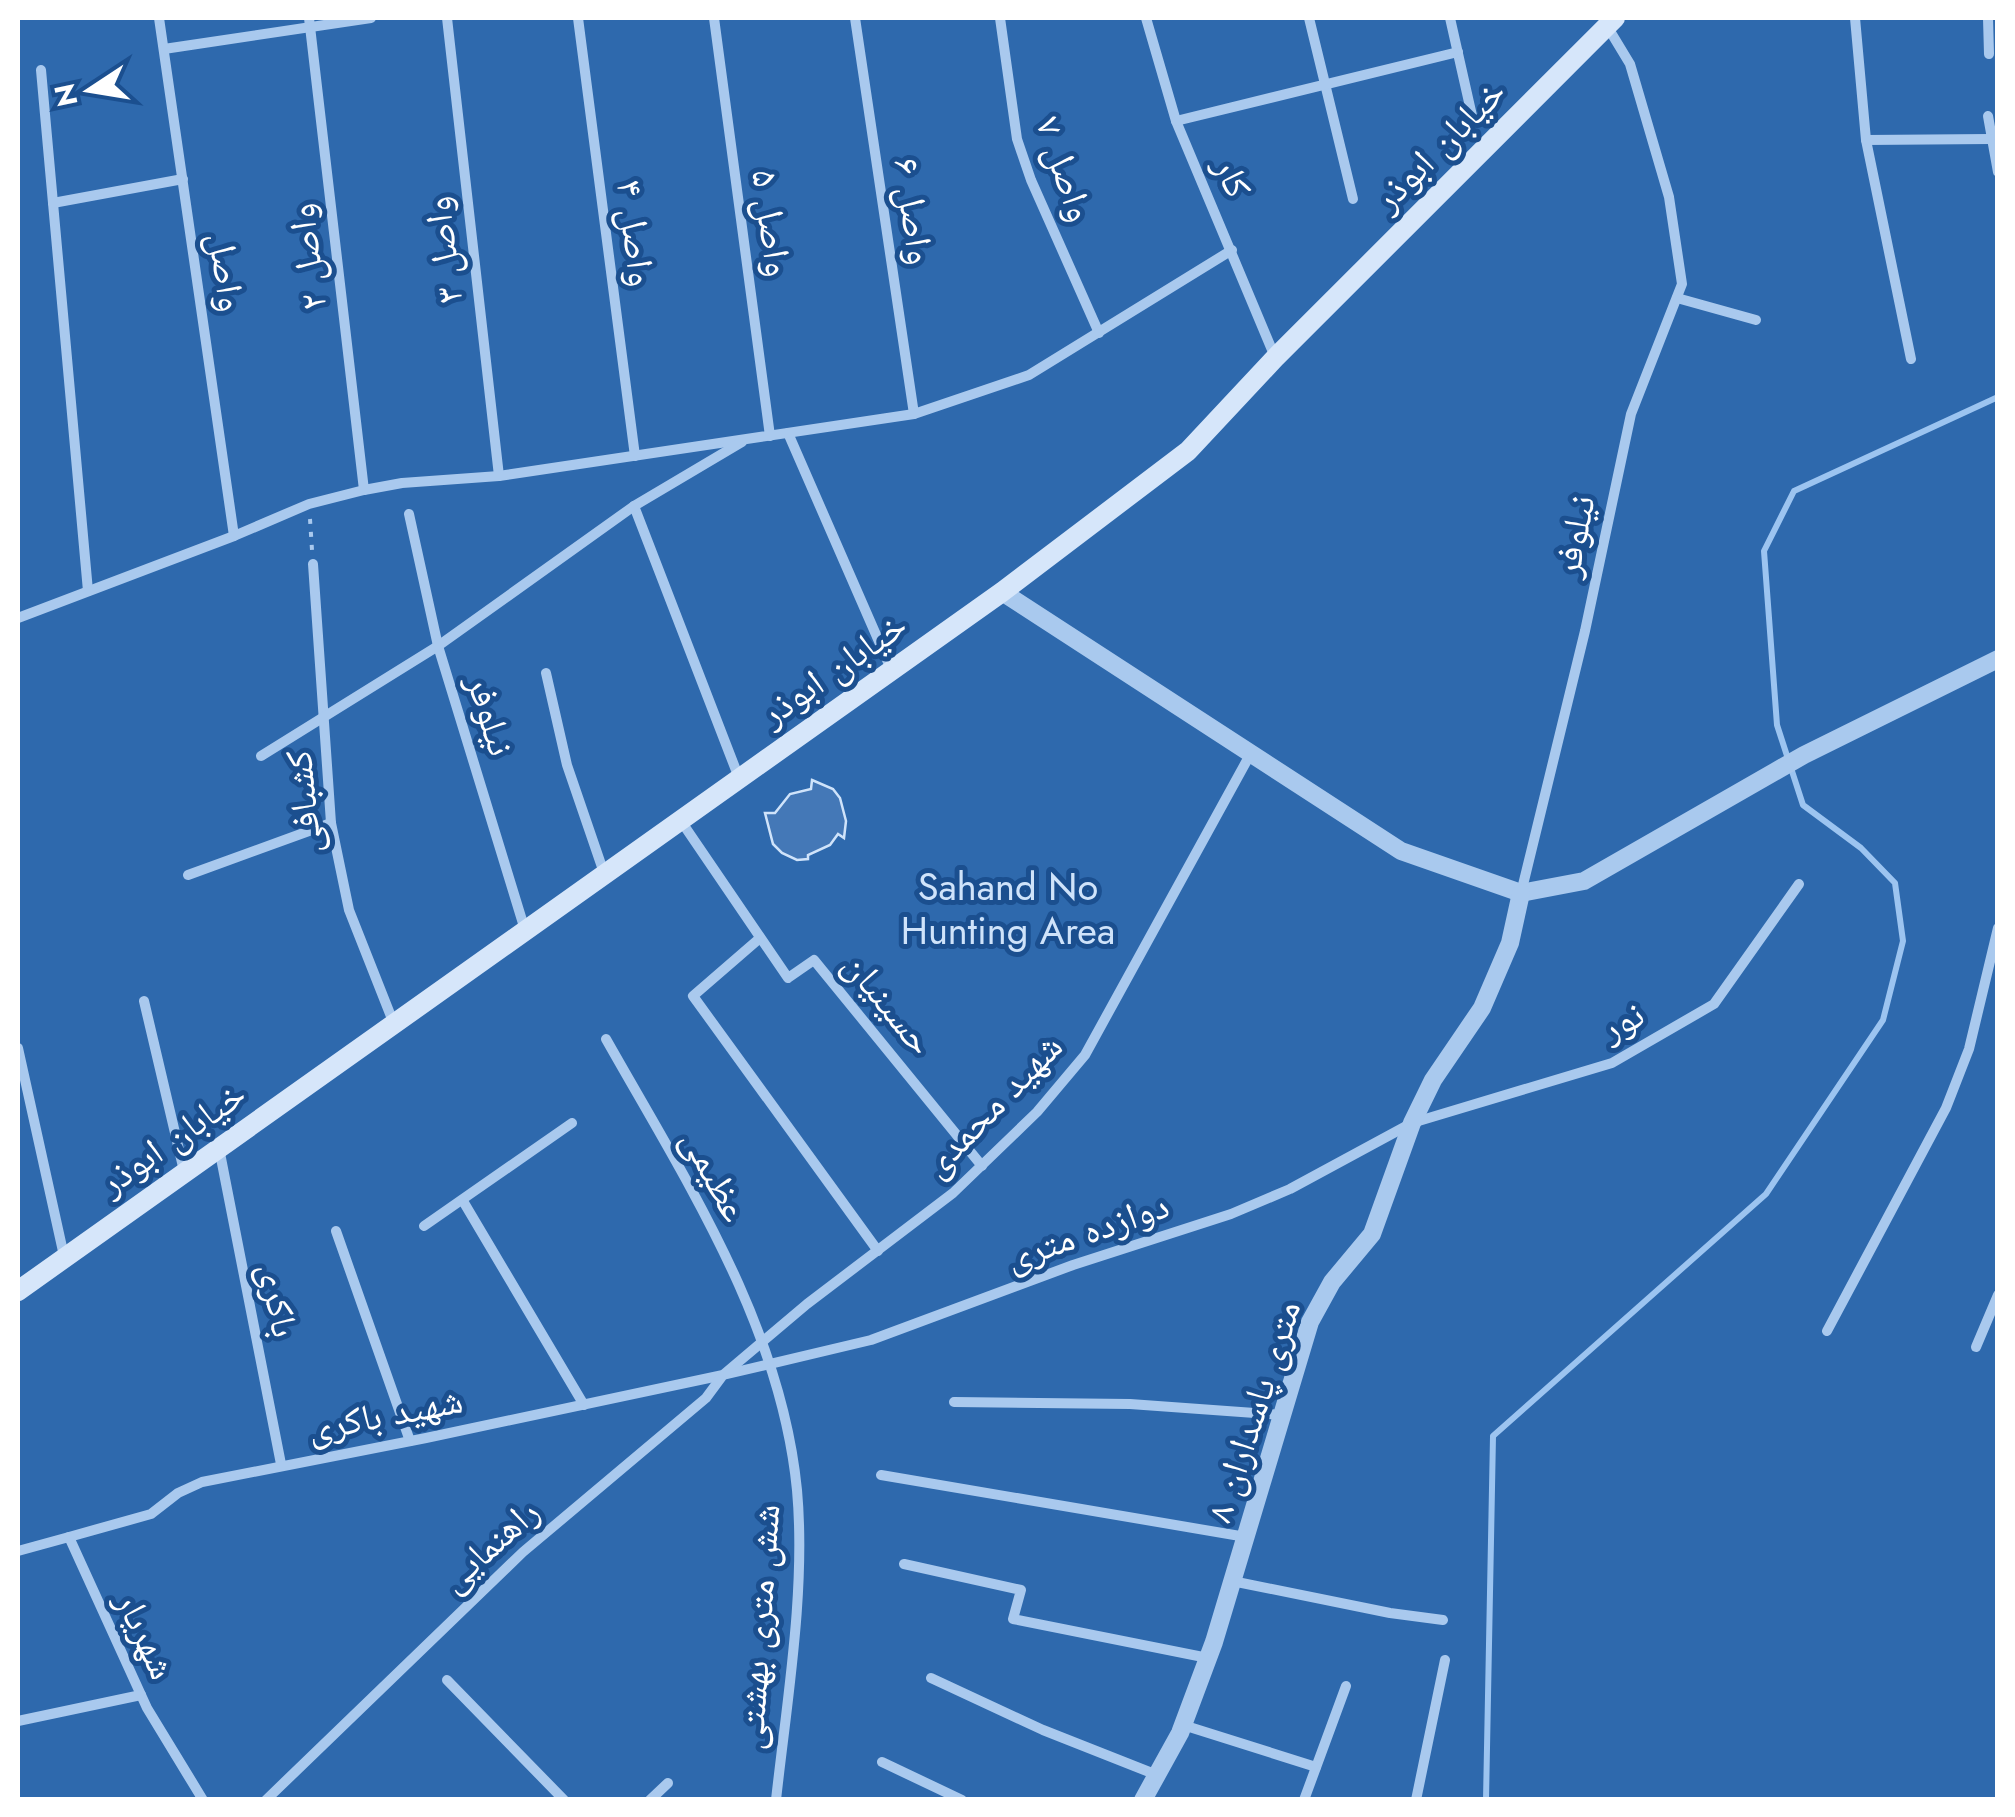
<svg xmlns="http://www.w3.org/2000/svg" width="2015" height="1817" font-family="Jost,'Noto Naskh Arabic',sans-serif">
	<rect width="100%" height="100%" fill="#1b4f8f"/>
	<!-- park -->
	<rect fill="#2e69ad" x="18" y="18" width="1979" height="1781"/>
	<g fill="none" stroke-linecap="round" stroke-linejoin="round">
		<!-- stream -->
		<path stroke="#9cc4f0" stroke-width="6" d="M1486,1800l7,-364 273,-242 117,-174 20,-79 -8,-58 -34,-35 -58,-43 -26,-80 -13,-174 30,-60 204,-94"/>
	</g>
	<!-- building -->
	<path fill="#4478b7" stroke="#cfe3fa" stroke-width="2.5" d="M812,780l21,9 7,9 6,23 -2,17 -6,-4 -8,11 -22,10v4l-11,1 -15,-7 -9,-9 -8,-31h10l15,-19 21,-5z"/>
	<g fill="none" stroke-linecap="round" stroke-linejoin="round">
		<!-- path -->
		<path stroke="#a9c9ee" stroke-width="4" stroke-dasharray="5 8" stroke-linecap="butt" d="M310,519l2,31"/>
		<!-- minor -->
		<g stroke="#a9c9ee" stroke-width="10">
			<path d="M159,18l75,518"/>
			<path d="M309,18l55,472"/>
			<path d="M447,18l52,458"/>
			<path d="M578,18l57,438"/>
			<path d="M714,18l56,418"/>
			<path d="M855,18l59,396"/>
			<path d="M1000,18l17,121 14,41 68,153"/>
			<path d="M1146,18l30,103 99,236"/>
			<path d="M1309,18l44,181"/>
			<path d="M1450,18l23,102"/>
			<path d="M1855,18l11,122 45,219"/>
			<path d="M1988,18l1,36"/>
			<path d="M164,49l207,-31"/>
			<path d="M41,70l47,521"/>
			<path d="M1988,116l10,56"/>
			<path d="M1176,121l282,-69"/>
			<path d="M1866,140l124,-1"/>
			<path d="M53,203l130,-24"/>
			<path d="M1677,298l79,22"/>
			<path d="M788,433l103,236"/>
			<path d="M634,506l105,272"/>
			<path d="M409,514l29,132 87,284"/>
			<path d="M313,564l18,259 18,87 45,114"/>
			<path d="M18,618l216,-82 75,-32 55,-14 38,-7 97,-7 415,-62 115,-39 203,-125"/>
			<path d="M546,673l21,92 37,108"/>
			<path d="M261,756l177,-110 196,-140 108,-64"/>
			<path d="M681,821l107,157 26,-18 168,206"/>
			<path d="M188,875l143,-52"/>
			<path d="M1521,893l64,-262 46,-217 51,-130 -13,-87 -39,-133 -23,-38"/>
			<path d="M760,938l-67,58 185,255"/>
			<path d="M144,1001l40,170"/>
			<path d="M606,1039c79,140 175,286 191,451 9,99 -10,210 -21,310"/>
			<path d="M18,1048l46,208"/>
			<path d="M219,1148l62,316"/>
			<path d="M463,1201l121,204"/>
			<path d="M424,1226l148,-103"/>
			<path d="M336,1231l74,210"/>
			<path d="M1827,1331l119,-223 23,-59 29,-121"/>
			<path d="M1976,1347l22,-52"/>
			<path d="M954,1402l176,2 152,11"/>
			<path d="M881,1475l365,62"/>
			<path d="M69,1537l82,-23 27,-21 24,-11 224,-44 297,-63 84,-71 146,-111 84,-81 48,-57 166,-302"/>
			<path d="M18,1551l51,-14 78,171 56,92"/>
			<path d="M904,1564l117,26 -8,29 195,39"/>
			<path d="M1232,1581l158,32 53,7"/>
			<path d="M931,1678l112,52 114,45"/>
			<path d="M447,1680l117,120"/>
			<path d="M18,1721l123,-26"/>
			<path d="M1183,1725l133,42"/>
			<path d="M882,1762l80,38"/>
			<path d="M266,1800l257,-248 183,-154 17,-23 148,-35 202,-75 158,-51 59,-25 122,-66 200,-60 102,-59 85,-120"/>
			<path d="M650,1800l18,-17"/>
			<path d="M1304,1800l42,-114"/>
			<path d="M1416,1800l29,-140"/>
		</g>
		<!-- tertiary -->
		<g stroke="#a9c9ee" stroke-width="18">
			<path d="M1002,592l399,259 120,42 63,-12 220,-126 194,-96"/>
			<path d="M1143,1800l37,-67 34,-91 96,-320 22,-40 40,-48 40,-111 21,-43 49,-72 28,-65 11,-50"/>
		</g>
		<!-- secondary -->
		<path stroke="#d6e6fa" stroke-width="20" d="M18,1291l984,-699 186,-141 87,-93 340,-340"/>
	</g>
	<g text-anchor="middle" stroke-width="10" stroke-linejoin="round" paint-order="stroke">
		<!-- street labels -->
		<g font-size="38" fill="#fff" stroke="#1b4f8f">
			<text transform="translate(1439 145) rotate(-45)" y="13">خیابان ابوذر</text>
			<text transform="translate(1065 169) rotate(71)" y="13">واصل ۷</text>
			<text transform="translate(1233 177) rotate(67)" y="13">کار</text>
			<text transform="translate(914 211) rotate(82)" y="13">واصل ۶</text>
			<text transform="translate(772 223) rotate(82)" y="13">واصل ۵</text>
			<text transform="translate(636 233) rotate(83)" y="13">واصل ۴</text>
			<text transform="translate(443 250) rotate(-97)" y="13">واصل ۳</text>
			<text transform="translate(307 257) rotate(-97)" y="13">واصل ۲</text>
			<text transform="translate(227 272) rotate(82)" y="13">واصل</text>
			<text transform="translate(1574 536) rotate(-78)" y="13">نیلوفر</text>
			<text transform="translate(833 669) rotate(-35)" y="13">خیابان ابوذر</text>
			<text transform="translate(491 715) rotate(73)" y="13">نیلوفر</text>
			<text transform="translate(303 802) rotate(-96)" y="13">کشبافی</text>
			<text transform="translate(889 1003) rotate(51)" y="13">حسینیان</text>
			<text transform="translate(1622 1021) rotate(-28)" y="13">نور</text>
			<text transform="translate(992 1105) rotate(-46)" y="13">شهید محمدی</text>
			<text transform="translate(172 1138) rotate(-35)" y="13">خیابان ابوذر</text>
			<text transform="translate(715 1175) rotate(62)" y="13">عظیمی</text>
			<text transform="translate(1087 1231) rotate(-19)" y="13">دوازده متری</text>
			<text transform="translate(279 1300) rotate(79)" y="13">باکری</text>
			<text transform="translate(1253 1411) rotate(-72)" y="13">۸ متری پاسداران</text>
			<text transform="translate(385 1414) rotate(-11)" y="13">شهید باکری</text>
			<text transform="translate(489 1545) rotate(-42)" y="13">راهنمایی</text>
			<text transform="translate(758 1627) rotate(-86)" y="13">شش متری بهشتی</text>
			<text transform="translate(146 1635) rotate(65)" y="13">شهریار</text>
		</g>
		<!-- park labels -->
		<g font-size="38" fill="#cfe3fa" stroke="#1b4f8f">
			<text x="1008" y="900">Sahand No<tspan x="1008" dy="44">Hunting Area</tspan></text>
		</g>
	</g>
	<!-- border -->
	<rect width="2015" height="1817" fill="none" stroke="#ffffff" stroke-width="40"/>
	<!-- north arrow -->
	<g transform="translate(90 90) rotate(258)" stroke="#1b4f8f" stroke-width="8" paint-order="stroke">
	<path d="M0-8L18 38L0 25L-18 38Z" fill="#ffffff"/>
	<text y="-15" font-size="28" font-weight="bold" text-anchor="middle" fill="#ffffff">N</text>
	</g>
</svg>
